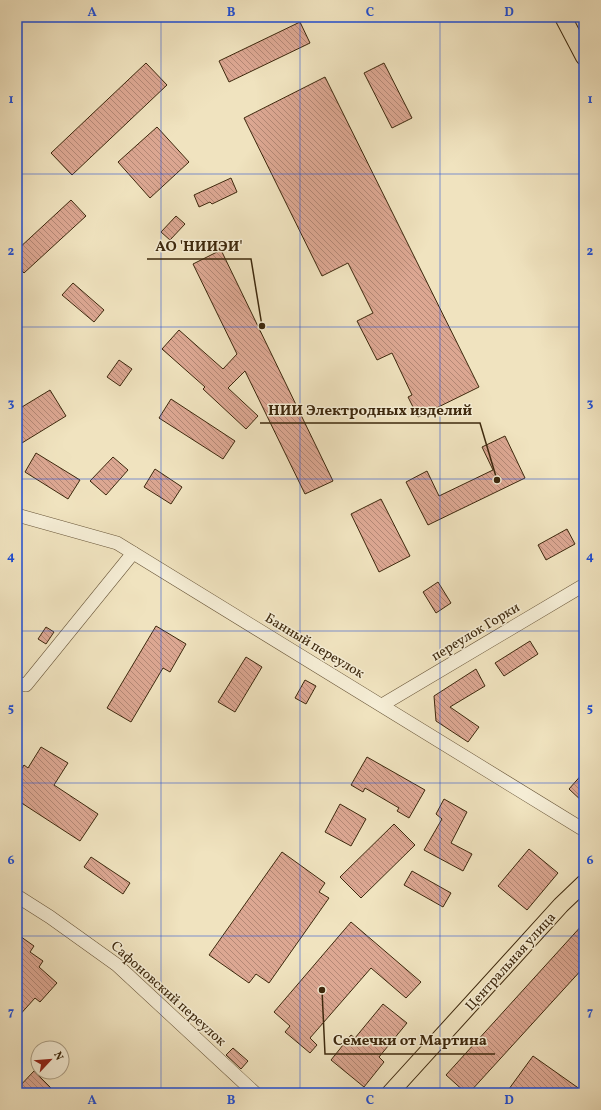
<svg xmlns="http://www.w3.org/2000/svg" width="601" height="1110" font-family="Vollkorn,serif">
	<defs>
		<pattern id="building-back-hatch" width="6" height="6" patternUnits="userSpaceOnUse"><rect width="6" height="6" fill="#dca792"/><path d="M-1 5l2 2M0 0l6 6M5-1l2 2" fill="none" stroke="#b48876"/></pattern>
	</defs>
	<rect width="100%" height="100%" fill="#f0e3bf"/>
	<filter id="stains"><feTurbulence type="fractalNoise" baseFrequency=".005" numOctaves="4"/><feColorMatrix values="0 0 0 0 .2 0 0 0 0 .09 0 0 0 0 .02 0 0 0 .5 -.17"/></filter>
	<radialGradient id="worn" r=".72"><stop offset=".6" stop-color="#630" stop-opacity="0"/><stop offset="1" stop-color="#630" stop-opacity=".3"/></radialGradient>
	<!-- building -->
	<g fill="url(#building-back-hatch)" stroke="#3d280d">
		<path d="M300,22l10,21 -81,39 -10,-21z"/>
		<path d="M146,63l21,22 -95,90 -21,-22z"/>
		<path d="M384,63l28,55 -20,10 -28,-55z"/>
		<path d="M325,77l154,310 -61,30 -10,-20 4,-2 -20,-42 -15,7 -20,-39 16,-8 -25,-50 -26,13 -78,-158z"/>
		<path d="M157,127l32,35 -39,36 -32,-36z"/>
		<path d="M231,178l6,14 -25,12 -2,-2 -11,5 -5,-12z"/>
		<path d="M71,200l15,16 -62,57 -7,-8v-15z"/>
		<path d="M176,216l9,8 -15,16 -9,-8z"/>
		<path d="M221,250l112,231 -28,13 -60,-123 -17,17 30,28 -12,13 -43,-40 2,-2 -43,-38 17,-19 44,39 14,-15 -44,-90z"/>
		<path d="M73,283l31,27 -10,12 -32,-27z"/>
		<path d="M119,360l13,9 -12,17 -13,-9z"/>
		<path d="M50,390l16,26 -49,30v-36z"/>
		<path d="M171,399l64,42 -12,18 -64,-41z"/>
		<path d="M505,436l20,42 -97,47 -22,-43 21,-11 12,25 54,-26 -11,-23z"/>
		<path d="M36,453l44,27 -12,19 -43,-27z"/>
		<path d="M113,457l15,13 -22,25 -16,-14z"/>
		<path d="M155,469l27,18 -11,17 -27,-17z"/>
		<path d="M381,499l29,57 -31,16 -28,-58z"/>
		<path d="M567,529l8,15 -29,16 -8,-15z"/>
		<path d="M438,582l13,21 -15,10 -13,-21z"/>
		<path d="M156,626l30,18 -16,28 -7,-4 -32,54 -24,-14z"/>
		<path d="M46,627l8,5 -8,12 -8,-5z"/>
		<path d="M530,641l8,13 -34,22 -9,-13z"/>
		<path d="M246,657l16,10 -27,45 -17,-10z"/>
		<path d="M476,669l9,17 -35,21 29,20 -11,15 -32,-21 -2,-25z"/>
		<path d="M305,680l11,6 -10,18 -11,-6z"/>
		<path d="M41,747l27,16 -14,22 44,29 -18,27 -63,-41v-24l7,-11 4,3z"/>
		<path d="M367,757l58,33 -16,28 -12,-7 2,-3 -34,-20 -2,4 -12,-7z"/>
		<path d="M584,772v31l-15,-14z"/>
		<path d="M444,799l23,13 -16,31 21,11 -9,17 -39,-21 18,-31 -6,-5z"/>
		<path d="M340,804l26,15 -15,27 -26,-14z"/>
		<path d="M394,824l21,21 -54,53 -21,-21z"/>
		<path d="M529,849l29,24 -31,37 -29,-24z"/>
		<path d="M282,852l43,31 -6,9 10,6 -60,85 -13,-9 -7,9 -40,-28z"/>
		<path d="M91,857l39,26 -7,11 -39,-27z"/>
		<path d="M412,871l39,22 -8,14 -39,-22z"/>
		<path d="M351,922l70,60 -15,16 -35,-30 -61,70 7,7 -7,8 -25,-21 5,-6 -16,-14z"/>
		<path d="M584,923v44l-115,126h-3l-20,-18z"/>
		<path d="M17,934l17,12 -4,6 13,9 -4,6 18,16 -17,19 -5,-4 -18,20z"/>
		<path d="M383,1004l24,19 -28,34 5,5 -20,25 -33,-27 20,-25 4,3z"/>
		<path d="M233,1048l15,13 -7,8 -15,-14z"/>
		<path d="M533,1056l51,36v1h-78z"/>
		<path d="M34,1071l18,18 -5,4h-30v-4z"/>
	</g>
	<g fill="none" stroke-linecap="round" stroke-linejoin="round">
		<!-- minor casing -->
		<g stroke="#6a573a" stroke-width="14">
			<g id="minor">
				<path d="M17,515l100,28 467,287"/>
				<path d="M17,683l9,2 107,-132"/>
				<path d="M382,705l202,-120"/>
				<path d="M17,896l33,21 67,48 138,128"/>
			</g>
		</g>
		<!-- major casing -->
		<g stroke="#3d280d" stroke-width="18">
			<g id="major">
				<path d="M563,17l21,40"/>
				<path d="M390,1093l171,-188 23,-22"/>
			</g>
		</g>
		<!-- minor -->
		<use href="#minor" stroke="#f5edd5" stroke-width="13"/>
		<!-- major -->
		<use href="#major" stroke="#f0e3bf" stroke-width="16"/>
	</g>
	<!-- grid -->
	<path fill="none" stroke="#1d4ed8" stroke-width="1" stroke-opacity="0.55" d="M161,17v1076M300,17v1076M440,17v1076M17,174h567M17,327h567M17,479h567M17,631h567M17,783h567M17,936h567"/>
	<g text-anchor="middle" stroke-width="3" stroke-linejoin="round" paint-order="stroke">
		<!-- street labels -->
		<g font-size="14" fill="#3d280d" stroke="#f5edd5">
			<text transform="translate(475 631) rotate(-31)" y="5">переулок Горки</text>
			<text transform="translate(315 645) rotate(31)" y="5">Банный переулок</text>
			<text transform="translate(510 961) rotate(-48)" y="5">Центральная улица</text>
			<text transform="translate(169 993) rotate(42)" y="5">Сафоновский переулок</text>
		</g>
	</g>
	<!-- callouts -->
	<path fill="none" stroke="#3d280d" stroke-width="1.5" d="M262 326L251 259H147M497 480L480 423H260M322 990L325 1054H495"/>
	<g fill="#3d280d" stroke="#f5edd5" stroke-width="1.5">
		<circle cx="262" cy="326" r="4"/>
		<circle cx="497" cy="480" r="4"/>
		<circle cx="322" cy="990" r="4"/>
	</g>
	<g font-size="15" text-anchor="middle" font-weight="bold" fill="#3d280d" stroke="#f5edd5" stroke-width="3" stroke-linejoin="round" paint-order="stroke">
		<text x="199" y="251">АО 'НИИЭИ'</text>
		<text x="370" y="415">НИИ Электродных изделий</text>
		<text x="410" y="1045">Семечки от Мартина</text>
	</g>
	<!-- margin -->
	<rect width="601" height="1110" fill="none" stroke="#f0e3bf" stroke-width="44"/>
	<!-- north arrow -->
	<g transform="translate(50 1060) rotate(64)"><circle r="19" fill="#f5edd5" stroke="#ab9e85"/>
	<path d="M0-3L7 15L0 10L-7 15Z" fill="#8f2418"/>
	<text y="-6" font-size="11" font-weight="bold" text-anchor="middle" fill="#3d280d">N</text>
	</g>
	<rect x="22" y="22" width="557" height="1066" fill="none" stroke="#1d4ed8" stroke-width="1.5"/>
	<g font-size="13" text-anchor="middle" font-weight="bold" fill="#1d4ed8">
		<text x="92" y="16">A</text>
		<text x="231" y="16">B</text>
		<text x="370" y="16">C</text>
		<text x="509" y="16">D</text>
		<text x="11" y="103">1</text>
		<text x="590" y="103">1</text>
		<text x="11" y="255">2</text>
		<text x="590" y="255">2</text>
		<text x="11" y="407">3</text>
		<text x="590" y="407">3</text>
		<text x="11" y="560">4</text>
		<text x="590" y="560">4</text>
		<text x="11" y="712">5</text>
		<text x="590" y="712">5</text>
		<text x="11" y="864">6</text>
		<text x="590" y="864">6</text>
		<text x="11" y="1016">7</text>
		<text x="590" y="1016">7</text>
		<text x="92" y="1104">A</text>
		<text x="231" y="1104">B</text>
		<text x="370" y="1104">C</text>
		<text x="509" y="1104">D</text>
	</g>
	<rect width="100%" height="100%" filter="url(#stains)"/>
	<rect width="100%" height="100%" fill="url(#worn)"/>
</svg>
